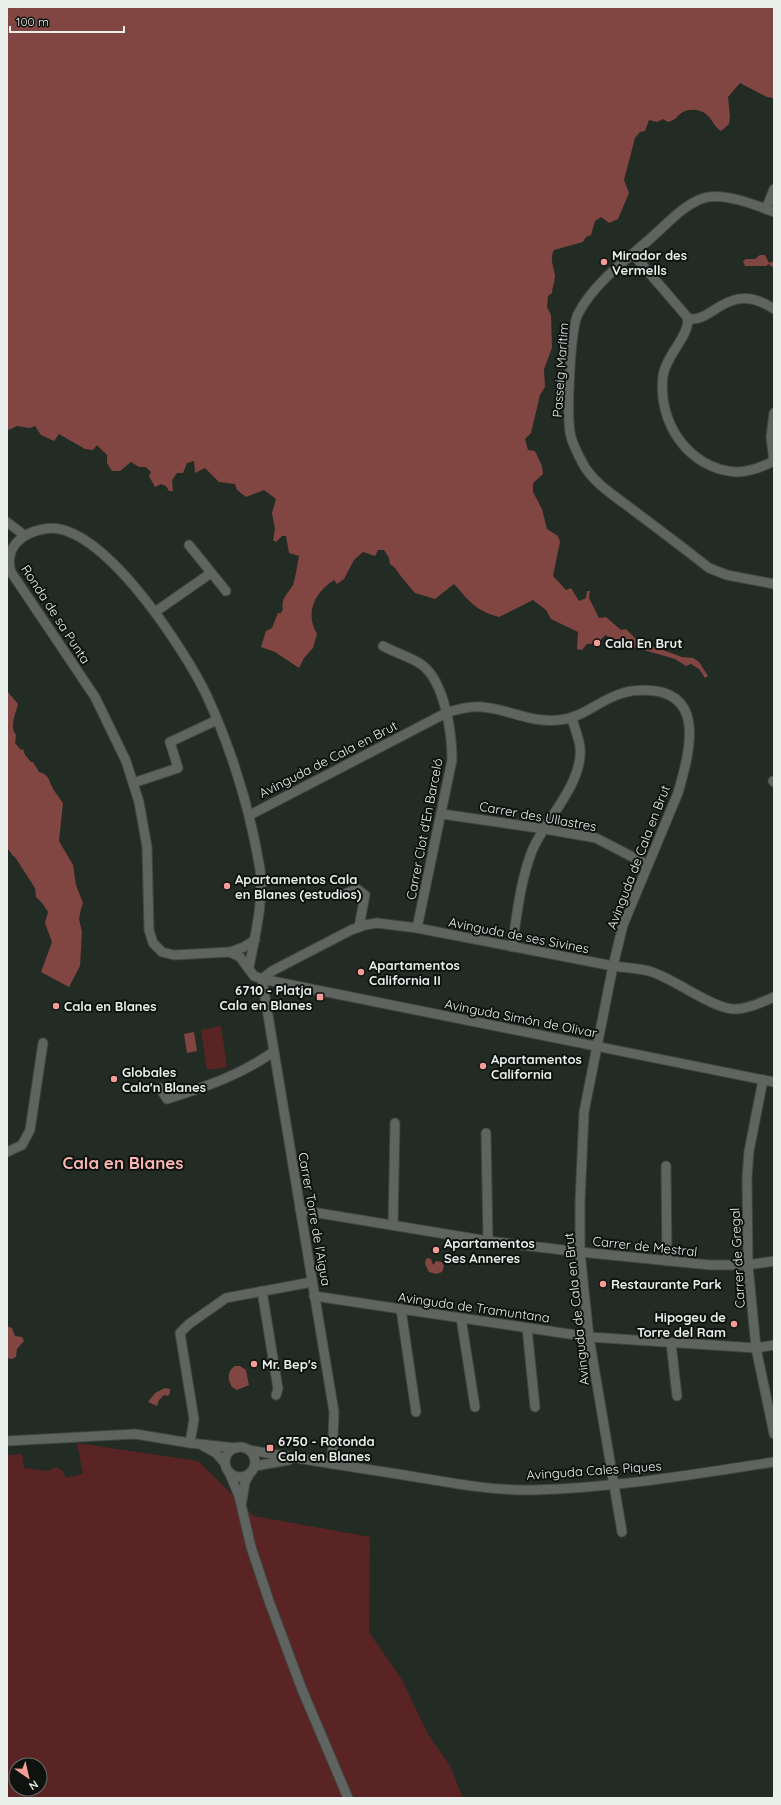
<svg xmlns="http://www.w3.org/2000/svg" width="781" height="1805" font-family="Quicksand,sans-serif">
	<rect width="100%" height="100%" fill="#222c25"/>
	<!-- green -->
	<g fill="#592423" fill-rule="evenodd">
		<path d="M221,1026l6,41 -20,3 -6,-40z"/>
		<path d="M77,1443l121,18 56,55 116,21 -1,95 33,48 26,54 22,32 13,32h-456v-343l15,-1 2,14 24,3 8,-4 6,3 4,8 17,-4zM16,1765h24v24h-24z"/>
	</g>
	<!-- water -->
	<g fill="#814542">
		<path d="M7,7h767v91l-7,-1 -27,-14 -12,14 2,20 -1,7 -8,7c-7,-4 -8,-11 -14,-16 -5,-5 -17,-7 -24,-3 -6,3 -6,8 -15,10l-5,-3 -6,3 -8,-2 -4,11 -5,1 -5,6 -11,42 5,13 -11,26 -9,4 -8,-6 -6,4 -4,14 -5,2 -3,5 -29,8c-5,10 0,16 1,26 0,6 -3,11 -3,17l-4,3 -1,11 4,8 1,33 -8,21 1,18 -5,8 -9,38 -6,6 3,11 7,1 7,15 1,8 -10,9v9l9,17 5,20 11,7 2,6 -7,34 13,14 5,-2 8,13 7,-3 1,-7h3l-1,7 10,20 7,-1 15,13 5,-1 12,12 44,16 11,1 6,4 9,14 -3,2 -6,-9 -8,-5 -5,2 -11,-7 -45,-13 -25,-11c-5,7 -10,9 -18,9l-5,6 -5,-1 1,-17 -27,-13 -5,-9 -13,-10 -34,17c-23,-6 -30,-16 -45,-33l-19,15 -20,-6 -12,-14 -8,-11 -5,-4 -1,-6 -5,-8h-6l-3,6 -12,-4 -9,8 -10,19 -7,5 -3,-4c-20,13 -29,33 -17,54l-4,14 -9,10 -5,10 -24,-16 -14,-5 5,-16 6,-3 6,-15h3l2,-4c-3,-12 8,-17 11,-27 2,-8 3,-17 5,-26l-10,-3 -3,-17h-4l-6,6 -3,-2 2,-11 -3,-16 4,-14 -12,-9 -18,7 -9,-7 -2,-6 -16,-2 -14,-14 -10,5 -1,-12 -7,2 -4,10h-6l-5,7 1,11h-4l-3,-5 -5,-2 -6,3 -6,-11 2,-4 -5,-5h-7l-8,-5 -11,9h-8l-5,-8v-8l-10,-10 -4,5 -8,-1 -26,-15 -5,7 -13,-6 -6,-9 -5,2 -13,-2 -8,4 -2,-3z"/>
		<path d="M760,255h5l4,8 5,-2v6h-2l-3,-3 -3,2h-21l-2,-5 3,-2h9z"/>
		<path d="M7,692h1l10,12c-2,9 -9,23 -2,31l-1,8 6,7 2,-1 2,6 6,7h2l6,10c10,2 10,9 14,17 3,5 7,9 10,14l-4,38 14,24 3,20 7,18 -2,6 -2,10 3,13 -2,34 -11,21 -28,-15 11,-30 -7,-19 3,-11 -5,-8 -7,-7 -1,-9 -20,-31 -2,-1 -5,-7z"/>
		<path d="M194,1032l3,19 -10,2 -3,-19z"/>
		<path d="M428,1258l3,1 2,6 3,-4 6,1 2,4 -2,6 -6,2 -7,-2 -4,-8 1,-5z"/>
		<path d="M7,1326l5,2 3,8 7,1 2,4 -7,8 -1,8 -4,2 -5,-1z"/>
		<path d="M235,1366h5l6,4 3,15 -12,5 -5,-3c-5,-8 -5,-16 3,-21z"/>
		<path d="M165,1388l5,1v4l-2,3 -4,-1 -5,5 -2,6 -9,-4 7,-9z"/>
	</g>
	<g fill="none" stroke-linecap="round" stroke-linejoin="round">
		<!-- minor casing -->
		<g stroke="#3e4741" stroke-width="11">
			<g id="minor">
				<path d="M766,209l8,-20"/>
				<path d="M774,212c-18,-7 -51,-20 -70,-14 -20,6 -38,27 -53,40 -25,22 -57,45 -73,76 -8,16 -12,105 -7,123 2,8 7,17 11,25 11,22 36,36 55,51 24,18 48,36 72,55l18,7 47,9"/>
				<path d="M633,254l55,64c23,8 40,-40 86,-9"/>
				<path d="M688,318c1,19 -22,37 -25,58 -6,45 25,93 73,96 13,0 26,-5 38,-11"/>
				<path d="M774,413l-3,24 3,25"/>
				<path d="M7,522l17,13"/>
				<path d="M189,545l37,46"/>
				<path d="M155,612l56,-39"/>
				<path d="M383,646c12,7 29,11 39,19 23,17 30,69 30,95l-35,168"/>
				<path d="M773,781l1,1"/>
				<path d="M133,783l45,-15 -8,-26 47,-22"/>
				<path d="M442,814l103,15 51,9 52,27"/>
				<path d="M250,815l196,-102c12,-4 24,-7 36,-6 27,2 47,16 77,13 25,-2 41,-21 64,-27 10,-3 23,-3 33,-2 51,8 31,69 22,102l-55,132 -10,41 -29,146 -4,90v50l9,85 33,195"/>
				<path d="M342,895l15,-6 8,6 -6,32"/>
				<path d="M512,947c5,-32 8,-65 20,-96 12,-30 52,-68 48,-104 -1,-9 -6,-20 -8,-29"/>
				<path d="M230,952l14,-5 11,-7"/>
				<path d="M249,967c6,-31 15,-66 11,-98 -10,-60 -28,-118 -53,-173 -21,-44 -107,-179 -163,-167 -23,4 -40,19 -33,43l84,125 31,64 13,41 8,45 2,83 4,13 9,9 12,3 56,-3 10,5 14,19 8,3 512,103"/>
				<path d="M262,979l10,-8 79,-41 14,-5 12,-2 40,5 196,38c13,2 27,2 39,6 24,8 58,35 81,37 13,1 29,-7 41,-12"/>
				<path d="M262,979l72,433 -2,52"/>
				<path d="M763,1080l-14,71 -2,27 1,87 8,83 18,86"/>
				<path d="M160,1088l7,11c38,-12 74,-24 106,-47"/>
				<path d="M486,1133l2,108"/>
				<path d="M7,1152l15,-7 8,-15 13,-87"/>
				<path d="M666,1166l1,95"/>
				<path d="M300,1210l188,31 92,11 130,13h38l26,-4"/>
				<path d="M393,1225l2,-102"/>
				<path d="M262,1291l16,98 -2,6"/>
				<path d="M314,1296l275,41 167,11 18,-3"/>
				<path d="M401,1309l15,103"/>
				<path d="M461,1318l14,89"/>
				<path d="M527,1328l8,79"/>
				<path d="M671,1343l6,53"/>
				<path d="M7,1441l128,-7 55,9 46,5"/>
				<path d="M190,1443l4,-24 -14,-86 9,-9 37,-26 86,-16"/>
				<path d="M203,1446l13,7 9,10"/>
				<circle cx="240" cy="1462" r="15"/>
				<path d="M249,1450c52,9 103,17 155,25 43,7 86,16 130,15 80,-2 161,-16 240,-28"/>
				<path d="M255,1466l34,-6"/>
				<path d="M229,1472l10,24 12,51 18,54 32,86 47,111"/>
				<path d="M242,1501l3,-19 5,-9"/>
			</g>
		</g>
		<!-- minor -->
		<use href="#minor" stroke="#5f6461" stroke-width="9"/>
	</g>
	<!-- markers -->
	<g fill="#f59c96" stroke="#0e1310" stroke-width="1.5">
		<circle cx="604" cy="262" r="4"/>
		<circle cx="597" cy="643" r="4"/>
		<circle cx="227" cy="886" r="4"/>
		<circle cx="361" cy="972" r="4"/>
		<rect x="316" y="993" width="8" height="8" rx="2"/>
		<circle cx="56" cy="1006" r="4"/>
		<circle cx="483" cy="1066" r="4"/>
		<circle cx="114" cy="1079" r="4"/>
		<circle cx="436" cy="1250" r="4"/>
		<circle cx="603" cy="1284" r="4"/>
		<circle cx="734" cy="1324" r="4"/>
		<circle cx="254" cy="1364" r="4"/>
		<rect x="266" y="1444" width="8" height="8" rx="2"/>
	</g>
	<g text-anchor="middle" stroke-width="4" stroke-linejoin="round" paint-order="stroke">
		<!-- poi labels -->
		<g font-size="13" font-weight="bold" fill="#e9f0ec" stroke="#0e1310" text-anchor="start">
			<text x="612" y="260">Mirador des<tspan x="612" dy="15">Vermells</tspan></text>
			<text x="605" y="648">Cala En Brut</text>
			<text x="235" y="884">Apartamentos Cala<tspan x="235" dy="15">en Blanes (estudios)</tspan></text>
			<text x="369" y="970">Apartamentos<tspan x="369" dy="15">California II</tspan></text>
			<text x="312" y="995" text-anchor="end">6710 - Platja<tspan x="312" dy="15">Cala en Blanes</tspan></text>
			<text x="64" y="1011">Cala en Blanes</text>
			<text x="491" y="1064">Apartamentos<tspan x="491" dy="15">California</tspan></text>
			<text x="122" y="1077">Globales<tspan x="122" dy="15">Cala'n Blanes</tspan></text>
			<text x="444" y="1248">Apartamentos<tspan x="444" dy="15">Ses Anneres</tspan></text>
			<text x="611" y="1289">Restaurante Park</text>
			<text x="726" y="1322" text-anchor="end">Hipogeu de<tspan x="726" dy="15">Torre del Ram</tspan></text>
			<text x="262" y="1369">Mr. Bep's</text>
			<text x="278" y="1446">6750 - Rotonda<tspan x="278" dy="15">Cala en Blanes</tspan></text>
		</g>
		<!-- street labels -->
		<g font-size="13" fill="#e9f0ec" stroke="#0e1310">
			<text transform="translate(560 370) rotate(-86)" y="5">Passeig Marítim</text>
			<text transform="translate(56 614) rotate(57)" y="5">Ronda de sa Punta</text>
			<text transform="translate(328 759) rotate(-27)" y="5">Avinguda de Cala en Brut</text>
			<text transform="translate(538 816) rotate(10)" y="5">Carrer des Ullastres</text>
			<text transform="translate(424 829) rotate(-79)" y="5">Carrer Clot d'En Barceló</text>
			<text transform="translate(638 857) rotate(-69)" y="5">Avinguda de Cala en Brut</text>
			<text transform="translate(519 935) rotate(11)" y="5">Avinguda de ses Sivines</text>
			<text transform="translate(521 1018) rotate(11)" y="5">Avinguda Simón de Olivar</text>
			<text transform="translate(315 1219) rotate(80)" y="5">Carrer Torre de l'Aigua</text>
			<text transform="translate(645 1246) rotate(6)" y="5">Carrer de Mestral</text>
			<text transform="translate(737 1258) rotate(-93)" y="5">Carrer de Gregal</text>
			<text transform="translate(474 1307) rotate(8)" y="5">Avinguda de Tramuntana</text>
			<text transform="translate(576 1309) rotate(-96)" y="5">Avinguda de Cala en Brut</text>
			<text transform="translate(594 1470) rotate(-4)" y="5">Avinguda Cales Piques</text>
		</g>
		<!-- district labels -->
		<g font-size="17" font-weight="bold" fill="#fab6b1" stroke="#0e1310">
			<text x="123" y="1169">Cala en Blanes</text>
		</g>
	</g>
	<!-- border -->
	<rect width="781" height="1805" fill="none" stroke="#e9f0ec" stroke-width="16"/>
	<!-- north arrow -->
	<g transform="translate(28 1777) rotate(146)"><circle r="19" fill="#0e1310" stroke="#666b68"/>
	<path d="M0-3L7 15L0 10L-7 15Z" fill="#f59c96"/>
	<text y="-6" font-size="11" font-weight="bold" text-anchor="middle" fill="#e9f0ec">N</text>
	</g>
	<!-- scale -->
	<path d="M10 26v6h114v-6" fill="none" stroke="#e9f0ec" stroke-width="2"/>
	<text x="16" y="26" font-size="12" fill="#e9f0ec" stroke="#0e1310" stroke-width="3" paint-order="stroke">100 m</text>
</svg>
